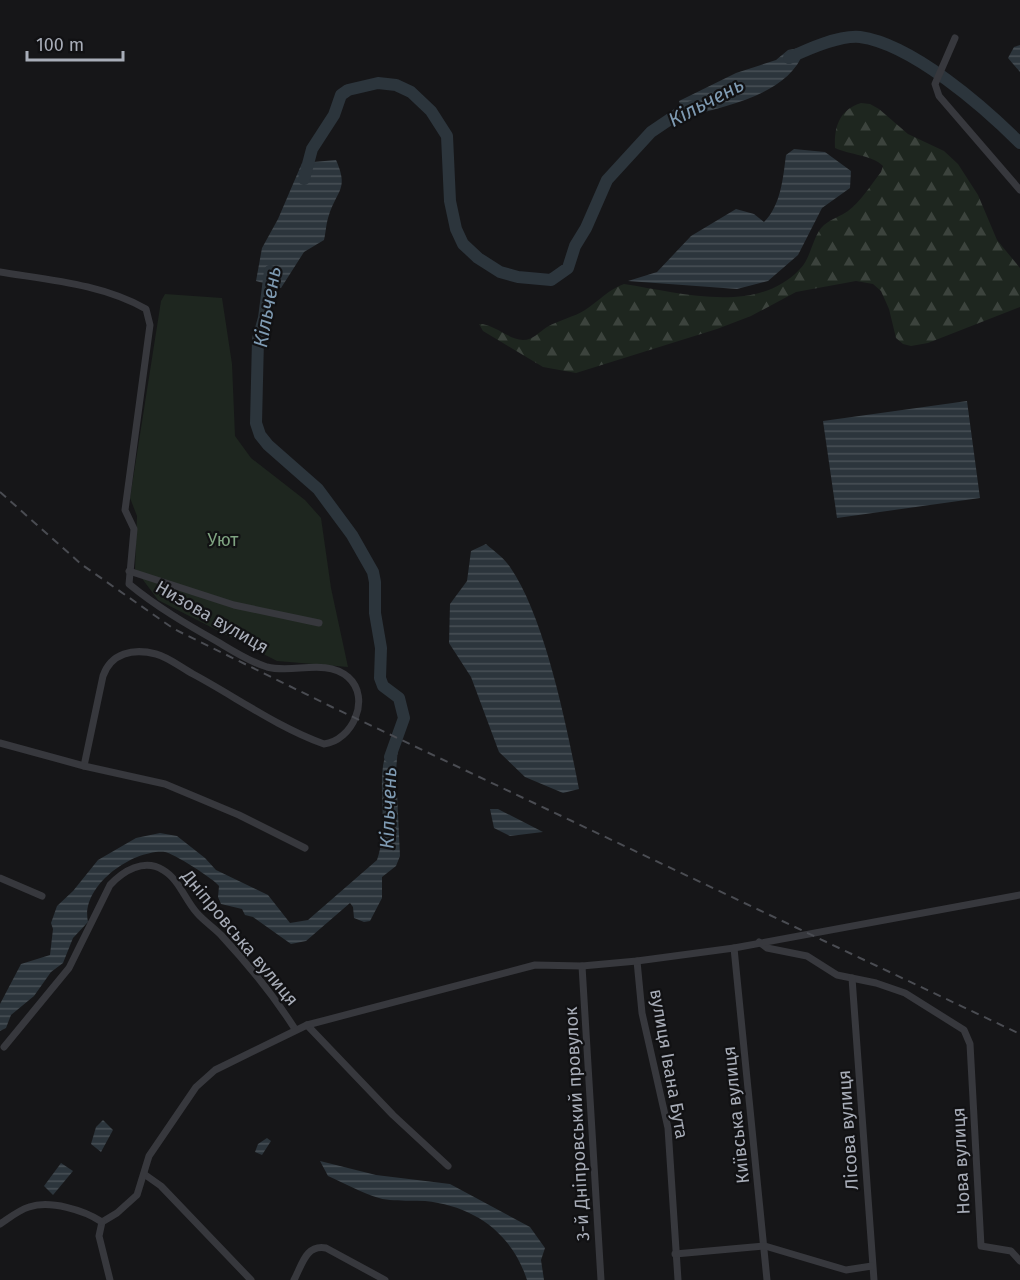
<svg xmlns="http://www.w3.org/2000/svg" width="1020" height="1280" font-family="'Fira Sans',sans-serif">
	<defs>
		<pattern id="forest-firs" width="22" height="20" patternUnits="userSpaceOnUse" patternTransform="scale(1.5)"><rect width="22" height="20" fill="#1e261f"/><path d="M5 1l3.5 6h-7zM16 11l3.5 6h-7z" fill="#3c433d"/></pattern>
		<pattern id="water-rules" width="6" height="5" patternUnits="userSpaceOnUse" patternTransform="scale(1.5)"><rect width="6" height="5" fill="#2c353c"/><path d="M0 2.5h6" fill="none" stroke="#485056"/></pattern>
	</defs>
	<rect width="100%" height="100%" fill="#161618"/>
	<!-- forest -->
	<path fill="url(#forest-firs)" d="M861,103l9,1 9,5 29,25 36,17 14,13 20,31 19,45 23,28v39l-92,36 -17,3 -8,-2 -7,-6 -7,-29 -8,-18 -8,-7 -17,-3 -60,11 -45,24 -34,13 -141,44 -33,-6 -60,-36 -4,-7c16,0 28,15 44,16 10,0 16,-8 24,-13 12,-7 27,-10 38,-17 14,-9 24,-21 39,-26 54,8 132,32 176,-15 12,-12 12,-33 24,-44 7,-6 17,-9 24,-14 12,-9 23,-26 33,-39l2,-6c-11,-11 -33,-11 -48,-18 -1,-21 4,-38 26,-45z"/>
	<!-- garden -->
	<path fill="#1e261f" d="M165,294l57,4 10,66 3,72 16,22 54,42 16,18 10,70 17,79 -71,-6 -119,-61 -23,-31 2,-53 -7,-18 31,-197z"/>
	<!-- water -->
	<g fill="url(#water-rules)">
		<path d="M1020,45v27l-12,-14 6,-11z"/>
		<path d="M800,48l4,3c-15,43 -75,54 -114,65l-8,-5 -3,-10 57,-28 40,-13 12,-10z"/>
		<path d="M794,149l31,3 26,19 -1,17 -28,20 -24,47 -30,26 -31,8 -109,-8 29,-9 34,-36 45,-27 18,5 10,8c17,-17 19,-44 22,-67z"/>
		<path d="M336,160c13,29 1,30 -7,55 -3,8 -3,17 -5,25l-20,12 -23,36 -25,-7 6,-33 16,-29 24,-56z"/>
		<path d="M967,401l13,97 -143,20 -14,-97z"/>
		<path d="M486,544c8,7 18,14 24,23 35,50 57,161 69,222l-16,4 -38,-16 -26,-25 -28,-75 -22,-34 1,-39 17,-23 4,-30z"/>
		<path d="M391,740l4,2 3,6 -2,23 4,85 -4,10 -14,11v21l-12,23 -6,1 -10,-4 -1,-11 -3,-4 -44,38 -15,3 -38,-27 -8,-2 -3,-6 -21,-5 -3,-7 1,-11c-5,-7 -46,-33 -54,-34 -32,-3 -85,34 -77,70l-15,16 -10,25 -12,9 -17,24 -23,19 -5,13 -6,3v-27l21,-40 29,-9 3,-26 -2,-6 6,-17 16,-15 25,-31 38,-22 24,-5 17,3 28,22 11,12 52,25 22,28 18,-3 69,-60c11,-32 2,-62 6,-94 1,-9 7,-16 8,-26z"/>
		<path d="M490,809h8l45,23 -33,4 -16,-8z"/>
		<path d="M103,1120l10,10 -12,22 -10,-8 5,-17z"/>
		<path d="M267,1138l4,3 -9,14 -7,-3 3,-8z"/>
		<path d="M320,1161l56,14 74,9 80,43 15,21 -4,12 3,20h-17c-15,-47 -53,-74 -102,-79 -15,-1 -32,1 -46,-3 -17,-5 -35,-15 -51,-22z"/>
		<path d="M61,1163l12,8 -20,24 -9,-9z"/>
	</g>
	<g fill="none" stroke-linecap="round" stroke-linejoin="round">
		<!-- river -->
		<g stroke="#2c353c" stroke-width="12">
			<path d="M789,58c19,-9 50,-23 71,-21 52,7 124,70 160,106"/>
			<path d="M304,179l8,-30 22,-34 7,-20 7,-5 30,-7 18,2 15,7 20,19 16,25 3,65 6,28 7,15 15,14 22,14 18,5 33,3 17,-12 7,-22 11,-18 21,-48 44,-48 31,-21 14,-6"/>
			<path d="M270,271l-6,47 -6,21 -2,84 4,12 8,10 50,44 34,46 21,37 2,10v31l6,35 -1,30 3,8 16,12 5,20 -14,39"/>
		</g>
		<!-- minor -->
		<g stroke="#37383d" stroke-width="7">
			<path d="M955,38l-20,46 4,12 81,94"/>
			<path d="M0,272c49,8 102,12 146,37l4,16 -25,185 9,19 -5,55c28,23 57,40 89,58 15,9 32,20 49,25 26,7 58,-9 81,10 24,21 4,64 -24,67 -47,-17 -88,-47 -131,-70 -11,-6 -25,-17 -37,-20 -23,-6 -45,-1 -53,22l-19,90"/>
			<path d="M129,571l105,34 85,18"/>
			<path d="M0,743l84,23 81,18 74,31 66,33"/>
			<path d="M0,878l42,18"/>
			<path d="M759,942l8,6 40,8 30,19 39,8 29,10 59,37 6,14 11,202 30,5 9,10"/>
			<path d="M734,948l33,332"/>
			<path d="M637,961l5,52 26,115 10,152"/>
			<path d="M582,966l19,314"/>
			<path d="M852,978l22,302"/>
			<path d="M307,1025l86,90 55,51"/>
			<path d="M4,1047l65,-79 41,-83c13,-14 34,-27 53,-15 16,9 22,30 34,43 7,8 16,14 24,22 26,28 53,61 74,94"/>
			<path d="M144,1174l17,12 90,94"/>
			<path d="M102,1222l15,-9 20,-18 12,-39 47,-69 19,-17 92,-45 228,-60 47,1 55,-5 97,-13 286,-53"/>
			<path d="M102,1222l-3,14 11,44"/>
			<path d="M0,1224c9,-6 19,-14 29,-17 21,-7 55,3 73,15"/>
			<path d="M675,1254l90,-8 81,24 26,-4"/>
			<path d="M294,1280c8,-15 12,-36 32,-32l59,32"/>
		</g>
		<!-- rail -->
		<path stroke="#4a4c52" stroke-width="2" stroke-dasharray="8 6" stroke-linecap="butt" d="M0,492l81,72 93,65 158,78 688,327"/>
	</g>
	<g text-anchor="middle" stroke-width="4.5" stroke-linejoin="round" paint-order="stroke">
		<!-- park labels -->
		<g font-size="18" fill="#7fa381" stroke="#111113">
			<text x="223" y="546">Уют</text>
		</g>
		<!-- street labels -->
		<g font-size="18" fill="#a8adb8" stroke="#111113">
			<text transform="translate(212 617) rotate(30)" y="6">Низова вулиця</text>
			<text transform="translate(240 938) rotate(50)" y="6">Дніпровська вулиця</text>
			<text transform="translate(669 1064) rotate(80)" y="6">вулиця Івана Бута</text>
			<text transform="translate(736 1115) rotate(-96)" y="6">Київська вулиця</text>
			<text transform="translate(577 1124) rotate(-93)" y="6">3-й Дніпровський провулок</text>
			<text transform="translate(848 1130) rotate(-94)" y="6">Лісова вулиця</text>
			<text transform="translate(961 1161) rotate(-93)" y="6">Нова вулиця</text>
		</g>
		<!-- water labels -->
		<g font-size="20" font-style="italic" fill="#7f9bb3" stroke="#111113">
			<text transform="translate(706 102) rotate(-28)" y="7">Кільчень</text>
			<text transform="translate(267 307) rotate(-80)" y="7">Кільчень</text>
			<text transform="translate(388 808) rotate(-88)" y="7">Кільчень</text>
		</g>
	</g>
	<!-- scale -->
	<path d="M27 51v9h96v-9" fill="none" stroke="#a8adb8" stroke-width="3"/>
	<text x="36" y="51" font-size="18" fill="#a8adb8" stroke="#111113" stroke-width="4.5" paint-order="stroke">100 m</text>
</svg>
